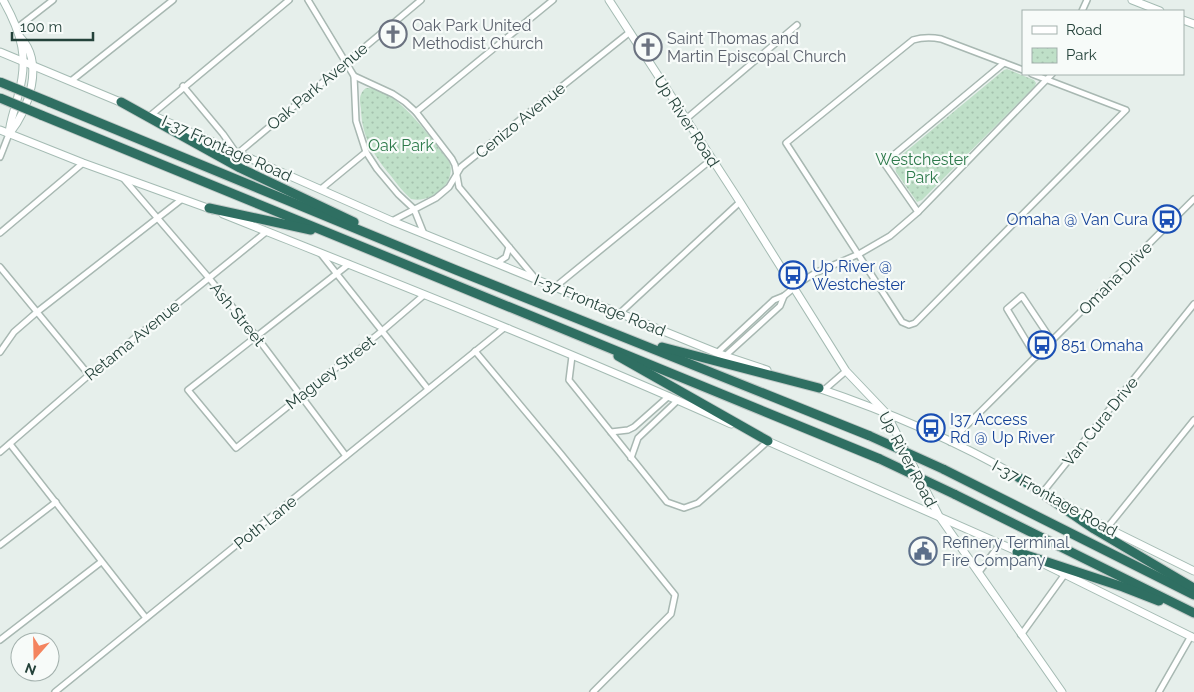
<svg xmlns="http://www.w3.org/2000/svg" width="1194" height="692" font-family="Raleway,sans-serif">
	<defs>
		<pattern id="park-dots" width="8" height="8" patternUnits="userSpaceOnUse" patternTransform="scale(1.25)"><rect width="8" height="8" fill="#bfe0c8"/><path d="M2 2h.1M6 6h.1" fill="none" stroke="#a4c1ad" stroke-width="1.8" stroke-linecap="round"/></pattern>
	</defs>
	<rect width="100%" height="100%" fill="#e6efeb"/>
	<!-- park -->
	<g fill="url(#park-dots)">
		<path d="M1007,69l27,11 2,3 -1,3 -113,114 -5,2 -21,-30 -1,-7 3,-7 106,-88z"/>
		<path d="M366,88c29,-3 67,53 83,73 9,21 -17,43 -38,38 -8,-7 -14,-15 -20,-23 -18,-22 -29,-38 -30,-67 -1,-8 -3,-15 5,-21z"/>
	</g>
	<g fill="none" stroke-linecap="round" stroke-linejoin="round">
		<!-- street casing -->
		<g stroke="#a8b8b2" stroke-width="8">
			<g id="street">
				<path d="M308,0l46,76 2,45 10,31 11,17 21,25 16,15 10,25"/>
				<path d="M1082,11l5,-11"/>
				<path d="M17,28l36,-28"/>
				<path d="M1023,70l-82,-31c-10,-2 -18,-2 -28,1l-127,103 116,179 7,3 6,-2 211,-213 -94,-36"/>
				<path d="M354,76l39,18 12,8 11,10 36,47 3,6 4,22 76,91"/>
				<path d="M71,81l102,-81"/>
				<path d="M183,86l40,48 14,20 184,-154"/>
				<path d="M416,112l137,-112"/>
				<path d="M151,115l138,-115"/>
				<path d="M686,119l111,-94"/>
				<path d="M0,157l9,-23"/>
				<path d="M123,178l86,100 47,58 90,120"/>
				<path d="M321,189l45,-37"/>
				<path d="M918,212l-34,-49 120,-100"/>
				<path d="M392,221l44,-23 13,-11 12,-20 169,-135"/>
				<path d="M0,233l83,-70"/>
				<path d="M321,254l107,135"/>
				<path d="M497,263l9,-6 3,-10"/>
				<path d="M349,264l-161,126 48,58 146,-117 42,-36"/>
				<path d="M0,267l89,108"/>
				<path d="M555,287l157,-128"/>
				<path d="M620,313l120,-111"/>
				<path d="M475,351l86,103 114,141 -4,19 -78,78"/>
				<path d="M0,352l14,-20 23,-20 145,-113"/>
				<path d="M717,353l57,-53 10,-4 17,-14 14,-9 44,-19 31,-18 28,-24 134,-138"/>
				<path d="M572,356l-3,24 98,122 17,6 14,-5 70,-62"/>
				<path d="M725,356l55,-50 4,-10"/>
				<path d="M1036,357l-29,-48 15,-13 30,45"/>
				<path d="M824,390l22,-19"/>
				<path d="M611,432l17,-2 6,-3 35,-31"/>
				<path d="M950,442l244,-243"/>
				<path d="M10,444l136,174"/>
				<path d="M0,452l89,-77 177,-143"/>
				<path d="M631,458l7,-20 40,-38"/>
				<path d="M1043,492l151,-188"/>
				<path d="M1107,528l87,-108"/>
				<path d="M0,545l56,-43"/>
				<path d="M979,572l21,-28"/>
				<path d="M1021,635l44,-61"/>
				<path d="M0,640l101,-78"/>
				<path d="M55,692l449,-364"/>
				<path d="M1159,692l32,-56"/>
			</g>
		</g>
		<!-- secondary casing -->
		<g stroke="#a4bbb3" stroke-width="9">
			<g id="secondary">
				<path d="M3,0c19,34 26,58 15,96 -3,13 -8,24 -9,38"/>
				<path d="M609,0l131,202 106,169 40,42 53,103 123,176"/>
				<path d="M1132,0l28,11"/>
				<path d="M1183,20l11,4"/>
				<path d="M0,52l125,52"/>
				<path d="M154,116l238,105 333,135 42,14"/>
				<path d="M0,130l83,33 130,47"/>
				<path d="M9,134c20,-25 36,-71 11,-97"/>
				<path d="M223,214c170,68 341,135 508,210"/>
				<path d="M815,387c71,24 142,54 207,92"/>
				<path d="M763,439l258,114"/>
				<path d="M1059,501l48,27 87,43"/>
				<path d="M1044,564l150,74"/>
			</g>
		</g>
		<!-- highway casing -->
		<g stroke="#c2cac8" stroke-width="11">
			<g id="highway">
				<path d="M49,102l407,168 414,166"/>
				<path d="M121,102l119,66 114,54"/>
				<path d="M41,115l839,344"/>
				<path d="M209,208l102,22"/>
				<path d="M662,347l157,41"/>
				<path d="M618,356l150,85"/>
				<path d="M943,469l251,126"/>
				<path d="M1018,477l76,52 98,58"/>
				<path d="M954,494l240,119"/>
				<path d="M1017,552l106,35 36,14"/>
			</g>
		</g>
		<!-- street -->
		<use href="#street" stroke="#fff" stroke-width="5"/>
		<!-- secondary -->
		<use href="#secondary" stroke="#fff" stroke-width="7"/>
		<!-- highway -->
		<use href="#highway" stroke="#2f6f62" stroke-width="9"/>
		<!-- highway-bridge casing -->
		<g stroke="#c2cac8" stroke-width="11" stroke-linecap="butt">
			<g id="highway-bridge">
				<path d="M0,82l49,20"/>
				<path d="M0,98l41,17"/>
				<path d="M870,436l73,33"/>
				<path d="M880,459l74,35"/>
			</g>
		</g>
		<!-- highway-bridge -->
		<use href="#highway-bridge" stroke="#2f6f62" stroke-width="9"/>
	</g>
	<!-- icons -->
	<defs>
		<g id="church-ring" transform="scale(1.4375)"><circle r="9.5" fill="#f7fbf9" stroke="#6b7280" stroke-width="1.5"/><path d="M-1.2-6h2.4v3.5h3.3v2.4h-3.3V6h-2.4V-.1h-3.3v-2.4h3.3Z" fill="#6b7280"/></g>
		<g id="bus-ring" transform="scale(1.4375)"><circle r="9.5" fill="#f7fbf9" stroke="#1a4fb4" stroke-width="1.5"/><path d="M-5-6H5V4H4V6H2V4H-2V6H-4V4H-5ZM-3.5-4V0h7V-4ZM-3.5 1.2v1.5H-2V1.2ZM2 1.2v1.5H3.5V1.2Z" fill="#1a4fb4"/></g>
		<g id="civic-ring" transform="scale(1.4375)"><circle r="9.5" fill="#f7fbf9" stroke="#5c6f8a" stroke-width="1.5"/><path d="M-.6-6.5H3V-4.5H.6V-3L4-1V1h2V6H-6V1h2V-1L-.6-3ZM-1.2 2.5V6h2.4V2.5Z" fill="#5c6f8a"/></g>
	</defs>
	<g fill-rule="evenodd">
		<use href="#church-ring" x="393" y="34"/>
		<use href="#church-ring" x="648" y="47"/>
		<use href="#bus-ring" x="1167" y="219"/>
		<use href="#bus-ring" x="793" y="275"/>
		<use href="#bus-ring" x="1042" y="345"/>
		<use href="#bus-ring" x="931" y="428"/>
		<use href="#civic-ring" x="923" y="551"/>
	</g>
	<g text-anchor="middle" stroke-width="4.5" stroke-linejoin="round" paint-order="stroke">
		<!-- worship labels -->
		<g font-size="16" fill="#5b616d" stroke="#f7fbf9" text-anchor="start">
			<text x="412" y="31">Oak Park United<tspan x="412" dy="18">Methodist Church</tspan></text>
			<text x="667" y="44">Saint Thomas and<tspan x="667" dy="18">Martin Episcopal Church</tspan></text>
		</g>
		<!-- street labels -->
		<g font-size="16" fill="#24423a" stroke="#f7fbf9">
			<text transform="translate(317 86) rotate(-40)" y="6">Oak Park Avenue</text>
			<text transform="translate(520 120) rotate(-39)" y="6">Cenizo Avenue</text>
			<text transform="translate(687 121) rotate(57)" y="6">Up River Road</text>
			<text transform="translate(227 148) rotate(24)" y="6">I-37 Frontage Road</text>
			<text transform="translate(1115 278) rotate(-45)" y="6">Omaha Drive</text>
			<text transform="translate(600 305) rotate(22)" y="6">I-37 Frontage Road</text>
			<text transform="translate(238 314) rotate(51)" y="6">Ash Street</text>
			<text transform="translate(132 340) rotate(-39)" y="6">Retama Avenue</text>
			<text transform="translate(330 372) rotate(-38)" y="6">Maguey Street</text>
			<text transform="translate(1100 421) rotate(-51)" y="6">Van Cura Drive</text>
			<text transform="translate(908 459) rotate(62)" y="6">Up River Road</text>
			<text transform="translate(1055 498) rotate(29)" y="6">I-37 Frontage Road</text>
			<text transform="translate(265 522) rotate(-39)" y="6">Poth Lane</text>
		</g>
		<!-- park labels -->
		<g font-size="16" fill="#2d7a4b" stroke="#f7fbf9">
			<text x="401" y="151">Oak Park</text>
			<text x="922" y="165">Westchester<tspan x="922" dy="18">Park</tspan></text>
		</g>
		<!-- transit labels -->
		<g font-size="16" fill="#164399" stroke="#f7fbf9" text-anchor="start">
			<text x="1148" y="225" text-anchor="end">Omaha @ Van Cura</text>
			<text x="812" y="272">Up River @<tspan x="812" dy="18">Westchester</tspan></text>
			<text x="1061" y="351">851 Omaha</text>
			<text x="950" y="425">I37 Access<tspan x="950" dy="18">Rd @ Up River</tspan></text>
		</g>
		<!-- service labels -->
		<g font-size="16" fill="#4e5e75" stroke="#f7fbf9" text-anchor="start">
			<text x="942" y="548">Refinery Terminal<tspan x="942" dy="18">Fire Company</tspan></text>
		</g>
	</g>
	<!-- legend -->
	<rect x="1022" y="10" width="162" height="65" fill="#f7fbf9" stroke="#a3b1ad"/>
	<rect x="1032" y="26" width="25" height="8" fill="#ffffff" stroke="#a3b1ad"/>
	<text x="1066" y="35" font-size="15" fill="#24423a">Road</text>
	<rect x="1032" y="48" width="25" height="15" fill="url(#park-dots)" stroke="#a3b1ad"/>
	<text x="1066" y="60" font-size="15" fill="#24423a">Park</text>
	<!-- north arrow -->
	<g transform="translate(35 657) rotate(200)"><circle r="24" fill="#f7fbf9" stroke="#a3b1ad"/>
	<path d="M0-4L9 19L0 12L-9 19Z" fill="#f4845f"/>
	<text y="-8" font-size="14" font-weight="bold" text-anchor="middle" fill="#24423a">N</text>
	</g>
	<!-- scale -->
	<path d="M12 32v8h81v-8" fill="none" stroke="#24423a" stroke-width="2.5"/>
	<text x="20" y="32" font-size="15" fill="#24423a" stroke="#f7fbf9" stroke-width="4" paint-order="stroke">100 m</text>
</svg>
